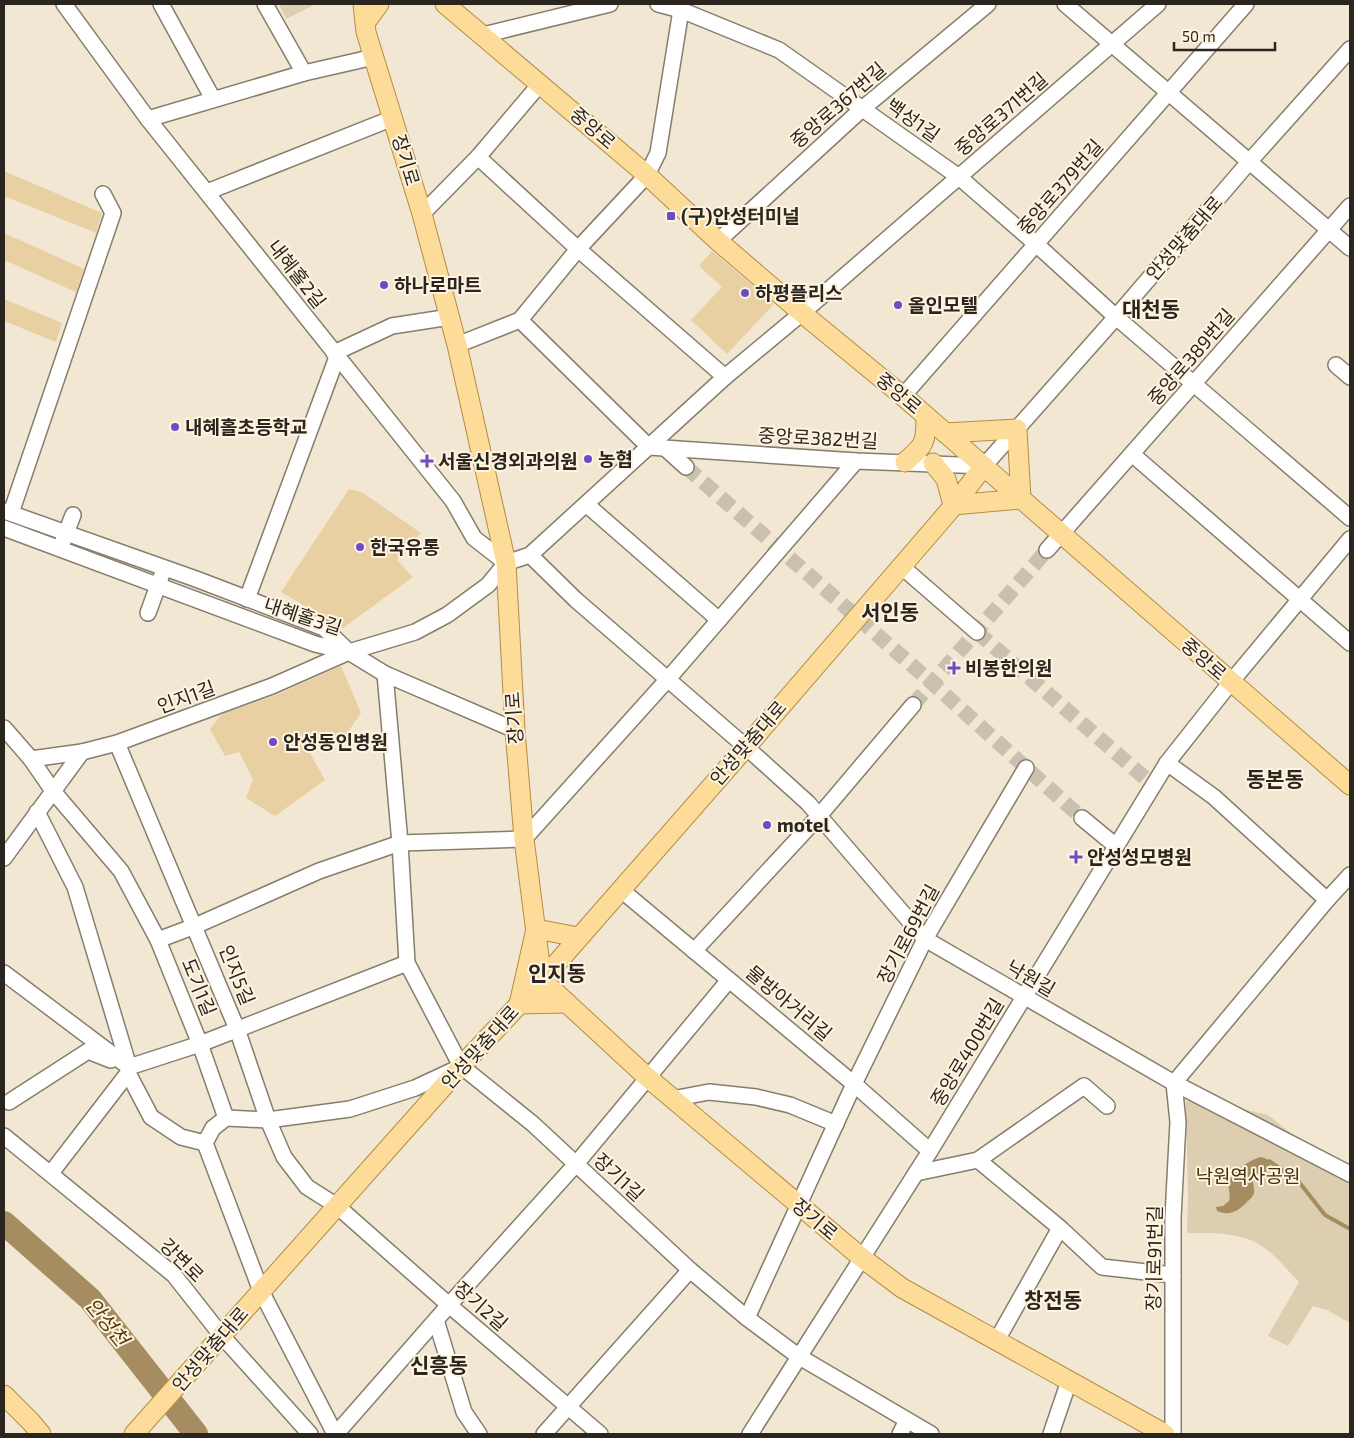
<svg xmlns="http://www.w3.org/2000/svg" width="1354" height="1438" font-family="'Exo 2','Noto Sans KR',sans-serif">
	<rect width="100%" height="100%" fill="#f2e7d3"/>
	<!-- green -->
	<g fill="#ddcdb1">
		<path d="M279,4h37l-30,15z"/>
		<path d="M1195,1098l73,17 26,21 56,30v157l-23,-13 -14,-4 -25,40 -20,-10 31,-54c-11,-11 -21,-24 -33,-33 -23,-18 -53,-16 -79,-16l1,-37 -2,-95z"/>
	</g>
	<!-- water -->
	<path fill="#a58d61" d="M1260,1157l5,1 4,3 1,6 -6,7h-7l-4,3c-1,6 2,11 1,16 -1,4 -5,7 -8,10 -9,9 -17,13 -29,8l-1,-4 7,-1 6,-5c2,-6 -1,-11 0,-17 2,-13 20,-23 31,-27z"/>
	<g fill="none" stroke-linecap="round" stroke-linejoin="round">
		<!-- stream -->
		<path stroke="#a58d61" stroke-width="4" d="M1269,1161l30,21 26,33 25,14"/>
		<!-- river -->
		<path stroke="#a58d61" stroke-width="24" d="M4,1223l86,76 106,135"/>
	</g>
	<!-- building -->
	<g fill="#e9d0a2">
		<path d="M4,171l98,42 -6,20 -92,-37z"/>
		<path d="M4,233l80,36 -8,23 -72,-32z"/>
		<path d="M712,251l62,53 -47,50 -36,-34 31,-33 -23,-21z"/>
		<path d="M4,299l58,24 -6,19 -52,-21z"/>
		<path d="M349,489l14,4 58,40 -24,27 16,17 -70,51 -62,-36z"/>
		<path d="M341,666l20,47 -14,20 -38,18 16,29 -50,36 -29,-18 7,-19 -14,-27 -14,4 -15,-27 12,-15 54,-19z"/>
	</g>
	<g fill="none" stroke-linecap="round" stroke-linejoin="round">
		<!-- minor-tunnel -->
		<g stroke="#cac0af" stroke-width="15" stroke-dasharray="15 8" stroke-linecap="butt">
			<path d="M686,467l245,215 151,136"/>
			<path d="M977,632l176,153"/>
			<path d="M913,705l134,-155"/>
		</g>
		<!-- minor casing -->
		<g stroke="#877d6c" stroke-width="18">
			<g id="minor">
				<path d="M64,4l84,115 305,382 21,37 32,25"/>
				<path d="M161,4l52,95"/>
				<path d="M265,4l39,69"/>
				<path d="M658,4l23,6 98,40 180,127 77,67 80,73 234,201"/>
				<path d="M1065,4l285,244"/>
				<path d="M483,35l127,-31"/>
				<path d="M148,119l156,-46 70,-16"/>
				<path d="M478,157l100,92 147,128"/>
				<path d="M207,192l186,-74"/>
				<path d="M422,214l56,-57 62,-73"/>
				<path d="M718,241l144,-132 126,-105"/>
				<path d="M520,320l129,127 207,14 128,5 132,-149 133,-155 101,-113"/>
				<path d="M457,345l63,-25 58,-71 69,-74 11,-22 23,-143 -4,-6"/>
				<path d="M334,353l58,-27 58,-9"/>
				<path d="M1336,365l14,12"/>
				<path d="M903,396l343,-392"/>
				<path d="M665,448l21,19"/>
				<path d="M1132,454l218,189"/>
				<path d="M586,504l133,116"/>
				<path d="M4,511l192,68 128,49 25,24 36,22 130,56"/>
				<path d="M11,513l102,-300 -10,-19"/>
				<path d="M4,528l311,116 33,8"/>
				<path d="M63,541l10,-26"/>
				<path d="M1047,550l303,-344"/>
				<path d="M530,555l195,-178 77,-64 356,-309"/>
				<path d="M506,563l24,-8 46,45 170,147 62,56 117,136 249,144 176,91"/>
				<path d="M901,566l76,66"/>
				<path d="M247,599l90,-242"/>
				<path d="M148,613l13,-36"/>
				<path d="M385,674l15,169 7,120 54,103 72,58 157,146 57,48 51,38 133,78"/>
				<path d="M4,728l27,31 22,32 68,80 37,69 42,104 26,74"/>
				<path d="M117,743l120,286 31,91 16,37 23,30 30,19 112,99 151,129"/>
				<path d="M31,759l51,-7 35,-9 155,-57 77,-34 66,-20 32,-17 41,-30 18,-22"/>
				<path d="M1167,763l47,34 113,103"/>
				<path d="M37,812l38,75 54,180 -1,6 23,44 30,20 24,6"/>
				<path d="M1082,818l34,28"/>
				<path d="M4,858l78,-106"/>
				<path d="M620,889l234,195 76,67"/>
				<path d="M158,940l37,-14 124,-55 81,-28 124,-4 144,-160 188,-218"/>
				<path d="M694,951l125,-135 94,-111"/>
				<path d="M4,973l125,94"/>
				<path d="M129,1067l71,-23 207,-81"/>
				<path d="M672,1099l37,-7 47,5 34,8 46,19"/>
				<path d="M9,1102l79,-51 23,9"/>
				<path d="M226,1118l-13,10 -8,15 56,148 74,143"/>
				<path d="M226,1118l42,2 82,-11 65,-21 43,-20"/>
				<path d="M4,1136l170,139 48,61 88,98"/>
				<path d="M978,1160l82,68 42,39 71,8"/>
				<path d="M51,1173l77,-100"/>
				<path d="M916,1173l62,-13 106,-74 23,20"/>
				<path d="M747,1318l107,-234 71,-145 101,-171"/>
				<path d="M436,1320l28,92 15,22"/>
				<path d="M997,1340l63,-112"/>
				<path d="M336,1434l113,-129 127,-141 153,-184"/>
				<path d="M544,1434l146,-164"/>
				<path d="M750,1434l180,-283 237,-388 64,-81 119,-143"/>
				<path d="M900,1434l7,-14"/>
				<path d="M1051,1434l18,-53"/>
				<path d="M1173,1434v-217l5,-95 -4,-39 153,-183 23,-25"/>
			</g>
		</g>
		<!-- major casing -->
		<g stroke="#b28d43" stroke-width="21">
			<g id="major">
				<path d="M363,4l3,28 56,182 35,131 49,218 9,167 9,109 18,141 105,97 215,181 40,30 263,146"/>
				<path d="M445,4l202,171 71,66 84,72 101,83 447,389"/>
				<path d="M365,23l14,-19"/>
				<path d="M905,462c20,-17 21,-19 21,-46"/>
				<path d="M933,463l13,16 7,26 68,-6 -4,-70 -72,4"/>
				<path d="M567,1003l-48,1 17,-75 42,8"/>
				<path d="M4,1395l27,27 10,12"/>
				<path d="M134,1434l333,-374 75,-80 204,-233 204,-237 34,-44"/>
			</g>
		</g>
		<!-- minor -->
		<use href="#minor" stroke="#fff" stroke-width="15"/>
		<!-- major -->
		<use href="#major" stroke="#fddc9a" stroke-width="19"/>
	</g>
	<!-- markers -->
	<g fill="#6e4bc4" stroke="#fff4e1" stroke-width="2">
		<rect x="666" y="211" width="10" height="10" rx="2.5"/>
		<circle cx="384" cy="285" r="5"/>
		<circle cx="745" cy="293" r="5"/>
		<circle cx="898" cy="305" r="5"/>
		<circle cx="175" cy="427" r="5"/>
		<circle cx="588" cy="459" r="5"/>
		<path d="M424.5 453.5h5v5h5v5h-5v5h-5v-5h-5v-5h5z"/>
		<circle cx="360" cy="547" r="5"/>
		<path d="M951.5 660.5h5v5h5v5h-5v5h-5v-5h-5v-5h5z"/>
		<circle cx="273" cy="742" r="5"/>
		<circle cx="767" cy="825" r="5"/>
		<path d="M1073.5 849.5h5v5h5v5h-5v5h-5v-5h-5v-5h5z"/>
	</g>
	<g text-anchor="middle" stroke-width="4" stroke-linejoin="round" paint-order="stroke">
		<!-- street labels -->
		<g font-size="19" fill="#2a261f" stroke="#fff4e1">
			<text transform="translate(838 105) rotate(-41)" y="7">중앙로367번길</text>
			<text transform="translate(1001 114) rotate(-41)" y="7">중앙로371번길</text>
			<text transform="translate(913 120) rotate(35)" y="7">백성1길</text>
			<text transform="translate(593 128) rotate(41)" y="7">중앙로</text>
			<text transform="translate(406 160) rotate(73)" y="7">장기로</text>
			<text transform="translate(1060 187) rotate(-49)" y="7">중앙로379번길</text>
			<text transform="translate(1184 238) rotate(-49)" y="7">안성맞춤대로</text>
			<text transform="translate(297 274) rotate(52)" y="7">내혜홀2길</text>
			<text transform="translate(1191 357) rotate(-49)" y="7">중앙로389번길</text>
			<text transform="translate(899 393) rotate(40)" y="7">중앙로</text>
			<text transform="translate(818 438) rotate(3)" y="7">중앙로382번길</text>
			<text transform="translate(303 616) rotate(18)" y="7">내혜홀3길</text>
			<text transform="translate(1204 659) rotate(41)" y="7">중앙로</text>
			<text transform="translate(186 697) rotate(-20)" y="7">인지1길</text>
			<text transform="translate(514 718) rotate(-94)" y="7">장기로</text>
			<text transform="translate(748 743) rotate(-49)" y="7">안성맞춤대로</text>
			<text transform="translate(908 934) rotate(-62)" y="7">장기로69번길</text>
			<text transform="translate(237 975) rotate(68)" y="7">인지5길</text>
			<text transform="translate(1031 978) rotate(30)" y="7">낙원길</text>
			<text transform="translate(199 987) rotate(68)" y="7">도기1길</text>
			<text transform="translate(789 1003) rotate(40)" y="7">물방아거리길</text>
			<text transform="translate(480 1047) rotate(-48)" y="7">안성맞춤대로</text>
			<text transform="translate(967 1052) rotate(-59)" y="7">중앙로400번길</text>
			<text transform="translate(619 1177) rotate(43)" y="7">장기1길</text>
			<text transform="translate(815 1219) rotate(40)" y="7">장기로</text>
			<text transform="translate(1154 1258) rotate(-89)" y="7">장기로91번길</text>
			<text transform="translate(182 1260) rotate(45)" y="7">강변로</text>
			<text transform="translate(481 1306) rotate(41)" y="7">장기2길</text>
			<text transform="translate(210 1349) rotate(-49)" y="7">안성맞춤대로</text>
		</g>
		<!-- poi labels -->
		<g font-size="19" font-weight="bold" fill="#2a261f" stroke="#fff4e1" text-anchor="start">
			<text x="681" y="223">(구)안성터미널</text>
			<text x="394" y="292">하나로마트</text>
			<text x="755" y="300">하평플리스</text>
			<text x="908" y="312">올인모텔</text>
			<text x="185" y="434">내혜홀초등학교</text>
			<text x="598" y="466">농협</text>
			<text x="438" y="468">서울신경외과의원</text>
			<text x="370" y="554">한국유통</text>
			<text x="965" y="675">비봉한의원</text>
			<text x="283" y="749">안성동인병원</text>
			<text x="777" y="832">motel</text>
			<text x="1087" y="864">안성성모병원</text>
		</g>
		<!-- park labels -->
		<g font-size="19" fill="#43310c" stroke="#fff4e1">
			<text x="1248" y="1183">낙원역사공원</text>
		</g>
		<!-- water labels -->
		<g font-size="20" font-style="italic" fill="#533a00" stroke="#fff4e1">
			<text transform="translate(107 1322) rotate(51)" y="7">안성천</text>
		</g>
		<!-- quarter labels -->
		<g font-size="21" font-weight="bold" fill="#2a261f" stroke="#fff4e1">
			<text x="1151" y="317">대천동</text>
			<text x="890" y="620">서인동</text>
			<text x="1275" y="787">동본동</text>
			<text x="557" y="981">인지동</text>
			<text x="1053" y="1308">창전동</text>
			<text x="439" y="1373">신흥동</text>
		</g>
	</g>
	<!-- border -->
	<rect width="1354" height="1438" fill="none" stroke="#2a261f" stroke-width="10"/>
	<!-- scale -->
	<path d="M1174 42v8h101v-8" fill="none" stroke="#2a261f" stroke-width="2.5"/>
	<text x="1182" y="42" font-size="15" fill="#2a261f" stroke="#fff4e1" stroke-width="4" paint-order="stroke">50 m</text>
</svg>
